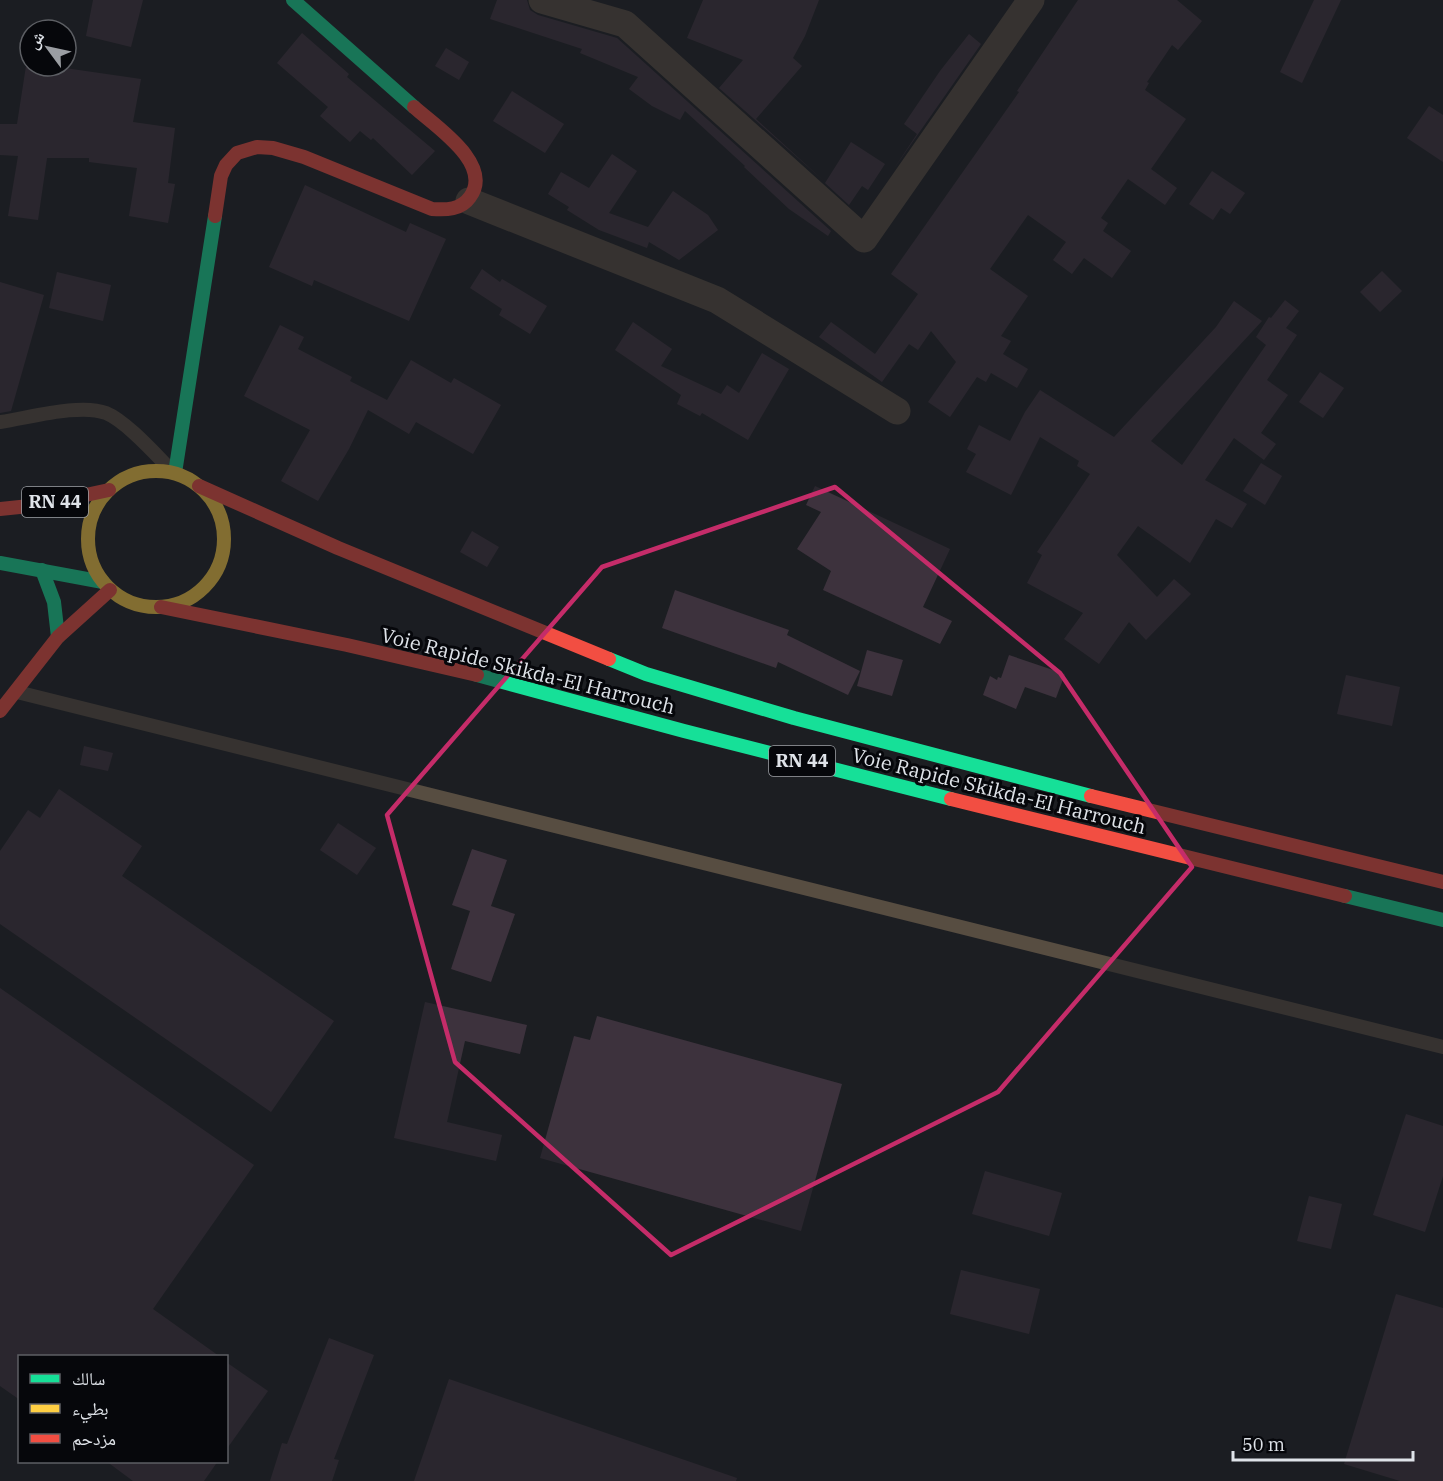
<svg xmlns="http://www.w3.org/2000/svg" width="1443" height="1481" font-family="'IBM Plex Serif','Noto Naskh Arabic',serif">
	<rect width="100%" height="100%" fill="#1c1e22"/>
	<!-- building -->
	<g fill="#3d323d">
		<path d="M93,0h50l-12,47 -45,-11z"/>
		<path d="M497,0h30l3,10 8,5 79,23 214,193 -3,5 -39,-27 -45,-42 1,-1 -60,-55 -5,9 -28,-14 -23,-17 9,-12 -58,-24 2,-4 -92,-30z"/>
		<path d="M703,0h116l-14,36 -12,22 9,8 -46,53 68,62 -105,-93 24,-28 -56,-22z"/>
		<path d="M1078,0h99l25,21 -24,29 -6,-5 -25,37 2,1 -4,7 41,29 -35,50 26,19 -12,17 -37,-26 -27,39 7,5 -5,8 28,20 -19,27 -28,-20 -12,16 -19,-14 13,-18 -38,-27 -38,54 38,27 -27,40 10,5 -8,13 25,15 -11,19 -26,-15 -5,9 -9,-5 -27,40 -22,-15 28,-40 -25,-31 -13,19 -9,-6 -27,38 -63,-45 12,-15 44,32 43,-60 -27,-20 128,-182 -2,-1z"/>
		<path d="M1314,0h27l-39,83 -22,-11z"/>
		<path d="M302,33l47,41 -2,3 88,74 -23,24 -39,-37 -2,2 -11,-9 -10,11 -30,-26 8,-9 -51,-44z"/>
		<path d="M969,34l12,10 -88,126 24,-36 -13,-10 36,-53z"/>
		<path d="M446,48l23,14 -10,18 -24,-14z"/>
		<path d="M26,66h25l90,13 -8,43 42,6 -7,55 7,1 -7,39 -39,-7 8,-48 -48,-6v-4h-42l-9,62 -30,-4 10,-60 -18,-1v-31h17z"/>
		<path d="M512,91l52,33 -19,29 -52,-32z"/>
		<path d="M1429,106l14,9v47l-36,-24z"/>
		<path d="M851,142l34,22 -17,26 -6,-4 -13,19 -24,-22z"/>
		<path d="M612,154l25,17 -28,42 39,14 25,-36 35,24 10,15 -39,30 -30,-18 -2,6 -48,-18 -32,-20 2,-3 -21,-13 13,-22 28,16z"/>
		<path d="M1212,171l33,22 -15,21 -9,-6 -8,12 -24,-16z"/>
		<path d="M305,185l101,47 4,-9 36,16 -37,82 -95,-41 -2,6 -43,-19z"/>
		<path d="M482,269l18,13 2,-3 45,27 -17,28 -31,-19 3,-6 -32,-21z"/>
		<path d="M1382,271l20,20 -22,21 -20,-20z"/>
		<path d="M57,272l54,13 -8,36 -54,-13z"/>
		<path d="M0,282l44,13 -33,116 -11,2z"/>
		<path d="M1285,300l14,11 -13,17 11,7 -30,45 21,15 -27,38 15,11 -12,16 -30,-22 -29,42 42,24 -15,24 -16,-9 -26,44 -52,-37 -21,29 40,42 17,-18 17,15 -45,46 -17,-18 -30,42 -35,-25 19,-26 -56,-30 15,-28 -5,-3 53,-78 -13,-8 2,-5 -39,-24 -29,58 -45,-23 10,-18 -9,-5 12,-24 31,16 15,-29 15,-22 74,47 102,-110 18,-26 28,20 -111,120 31,24 84,-120 -10,-8 13,-20 2,1z"/>
		<path d="M633,322l39,27 -11,17 60,28 6,-9 12,8 23,-40 27,16 -41,71 -46,-27 -2,3 -23,-12 4,-9 -66,-45z"/>
		<path d="M280,325l24,12 -6,12 54,28 -2,4 37,19 24,-40 40,23 3,-5 47,27 -28,49 -57,-32 -7,12 -41,-24 -19,39 -31,52 -37,-20 29,-51 -66,-34z"/>
		<path d="M1320,372l24,16 -21,30 -24,-16z"/>
		<path d="M1261,463l21,13 -17,29 -22,-14z"/>
		<path d="M815,486l135,63 -27,58 29,14 -12,23 -117,-54 8,-19 -34,-22 24,-37 -15,-7z"/>
		<path d="M472,531l27,16 -12,20 -27,-15z"/>
		<path d="M675,590l114,40 -2,5 73,36 -12,24 -70,-33 -2,6 -114,-40z"/>
		<path d="M867,650l36,10 -11,36 -35,-10z"/>
		<path d="M1009,655l56,19 -9,24 -31,-11 -9,22 -33,-14 7,-19 7,4 1,-3 3,1z"/>
		<path d="M1346,675l54,12 -8,39 -55,-12z"/>
		<path d="M84,746l29,7 -5,18 -28,-6z"/>
		<path d="M59,789l83,57 -20,30 212,145 -63,91 -271,-188v-73l28,-41 12,8z"/>
		<path d="M338,823l38,25 -19,27 -37,-25z"/>
		<path d="M472,849l35,11 -16,46 24,8 -24,68 -40,-13 19,-58 -18,-6z"/>
		<path d="M0,988l254,177 -101,144 66,47h-199v44l-20,-14z"/>
		<path d="M425,1002l102,23 -7,29 -55,-13 -18,81 55,13 -6,26 -102,-23z"/>
		<path d="M597,1016l245,68 -41,147 -261,-73 34,-122 16,4z"/>
		<path d="M1406,1114l37,12v50l-18,56 -52,-17z"/>
		<path d="M985,1171l77,22 -13,43 -77,-22z"/>
		<path d="M1309,1196l33,8 -11,45 -34,-8z"/>
		<path d="M961,1270l79,19 -11,45 -79,-20z"/>
		<path d="M1396,1294l47,14v173h-43l-56,-17z"/>
		<path d="M329,1338l45,17 -40,104 5,1 -7,21h-62l12,-38 5,1z"/>
		<path d="M226,1362l42,29 -42,59z"/>
		<path d="M449,1379l288,99 -1,3h-322z"/>
		<path d="M106,1461h112l-14,20h-71z"/>
	</g>
	<g fill="none" stroke-linecap="round" stroke-linejoin="round">
		<!-- lane -->
		<g stroke="#574d41" stroke-width="14">
			<path d="M0,422c29,-4 80,-19 106,-9 20,8 51,43 67,59"/>
			<path d="M17,692l1426,355"/>
		</g>
		<!-- street -->
		<g stroke="#574d41" stroke-width="27">
			<path d="M542,0l83,24 239,215 167,-239"/>
			<path d="M469,201l248,99 180,111"/>
		</g>
		<!-- fast -->
		<g stroke="#16e098" stroke-width="14">
			<path d="M293,0l121,107"/>
			<path d="M175,473l40,-257"/>
			<path d="M0,563l103,19"/>
			<path d="M42,570l12,32 4,35"/>
			<path d="M609,659l37,15 148,44 297,78"/>
			<path d="M477,675l207,56 267,68"/>
			<path d="M1345,896l98,24"/>
		</g>
		<!-- slow -->
		<circle stroke="#ffcf43" stroke-width="14" cx="156" cy="539" r="68"/>
		<!-- jam -->
		<g stroke="#f24e42" stroke-width="14">
			<path d="M215,216l6,-40 5,-11 11,-12 20,-6 16,1 31,9 128,52c14,1 29,1 38,-12 24,-33 -35,-71 -56,-90"/>
			<path d="M199,486l139,62 271,111"/>
			<path d="M0,509l39,-4 70,-15"/>
			<path d="M161,607l186,38 130,30"/>
			<path d="M0,711l58,-74 52,-47"/>
			<path d="M1091,796l352,86"/>
			<path d="M951,799l394,97"/>
		</g>
	</g>
	<!-- marked area -->
	<path d="M0 0H1443V1481H0ZM835,487l225,186 132,194 -194,225 -327,163 -216,-193 -68,-247 215,-248z" fill="#1c1e22" fill-opacity=".55" fill-rule="evenodd"/>
	<path fill="none" stroke="#c52c69" stroke-width="4.5" stroke-linejoin="round" d="M835,487l225,186 132,194 -194,225 -327,163 -216,-193 -68,-247 215,-248z"/>
	<g text-anchor="middle" stroke-width="6" stroke-linejoin="round" paint-order="stroke">
		<!-- shield labels -->
		<g fill="#06070b" stroke="#9ea1a6" stroke-width="1.5">
			<rect x="22" y="487" width="66" height="30" rx="4.5"/>
			<rect x="769" y="746" width="66" height="30" rx="4.5"/>
		</g>
		<g font-size="18" font-weight="bold" fill="#dfe3e9">
			<text x="55" y="508">RN 44</text>
			<text x="802" y="767">RN 44</text>
		</g>
		<!-- street labels -->
		<g font-size="20" fill="#dfe3e9" stroke="#06070b">
			<text transform="translate(528 671) rotate(14)" y="7">Voie Rapide Skikda-El Harrouch</text>
			<text transform="translate(999 791) rotate(14)" y="7">Voie Rapide Skikda-El Harrouch</text>
		</g>
	</g>
	<!-- legend -->
	<rect x="18" y="1355" width="210" height="108" fill="#06070b" stroke="#5d5f64" stroke-width="1.5"/>
	<rect x="30" y="1374" width="30" height="9" fill="#16e098" stroke="#5d5f64" stroke-width="1.5"/>
	<text x="72" y="1385" font-size="18" fill="#dfe3e9">سالك</text>
	<rect x="30" y="1404" width="30" height="9" fill="#ffcf43" stroke="#5d5f64" stroke-width="1.5"/>
	<text x="72" y="1415" font-size="18" fill="#dfe3e9">بطيء</text>
	<rect x="30" y="1434" width="30" height="9" fill="#f24e42" stroke="#5d5f64" stroke-width="1.5"/>
	<text x="72" y="1445" font-size="18" fill="#dfe3e9">مزدحم</text>
	<!-- north arrow -->
	<g transform="translate(48 48) rotate(303)"><circle r="28" fill="#06070b" stroke="#5d5f64" stroke-width="1.5"/>
	<path d="M0-4.5L10 22L0 15L-10 22Z" fill="#9b9ea3"/>
	<text y="-9" font-size="16" font-weight="bold" text-anchor="middle" fill="#dfe3e9">ش</text>
	</g>
	<!-- scale -->
	<path d="M1233 1451v9h180v-9" fill="none" stroke="#dfe3e9" stroke-width="3"/>
	<text x="1242" y="1451" font-size="18" fill="#dfe3e9" stroke="#06070b" stroke-width="4.5" paint-order="stroke">50 m</text>
</svg>
